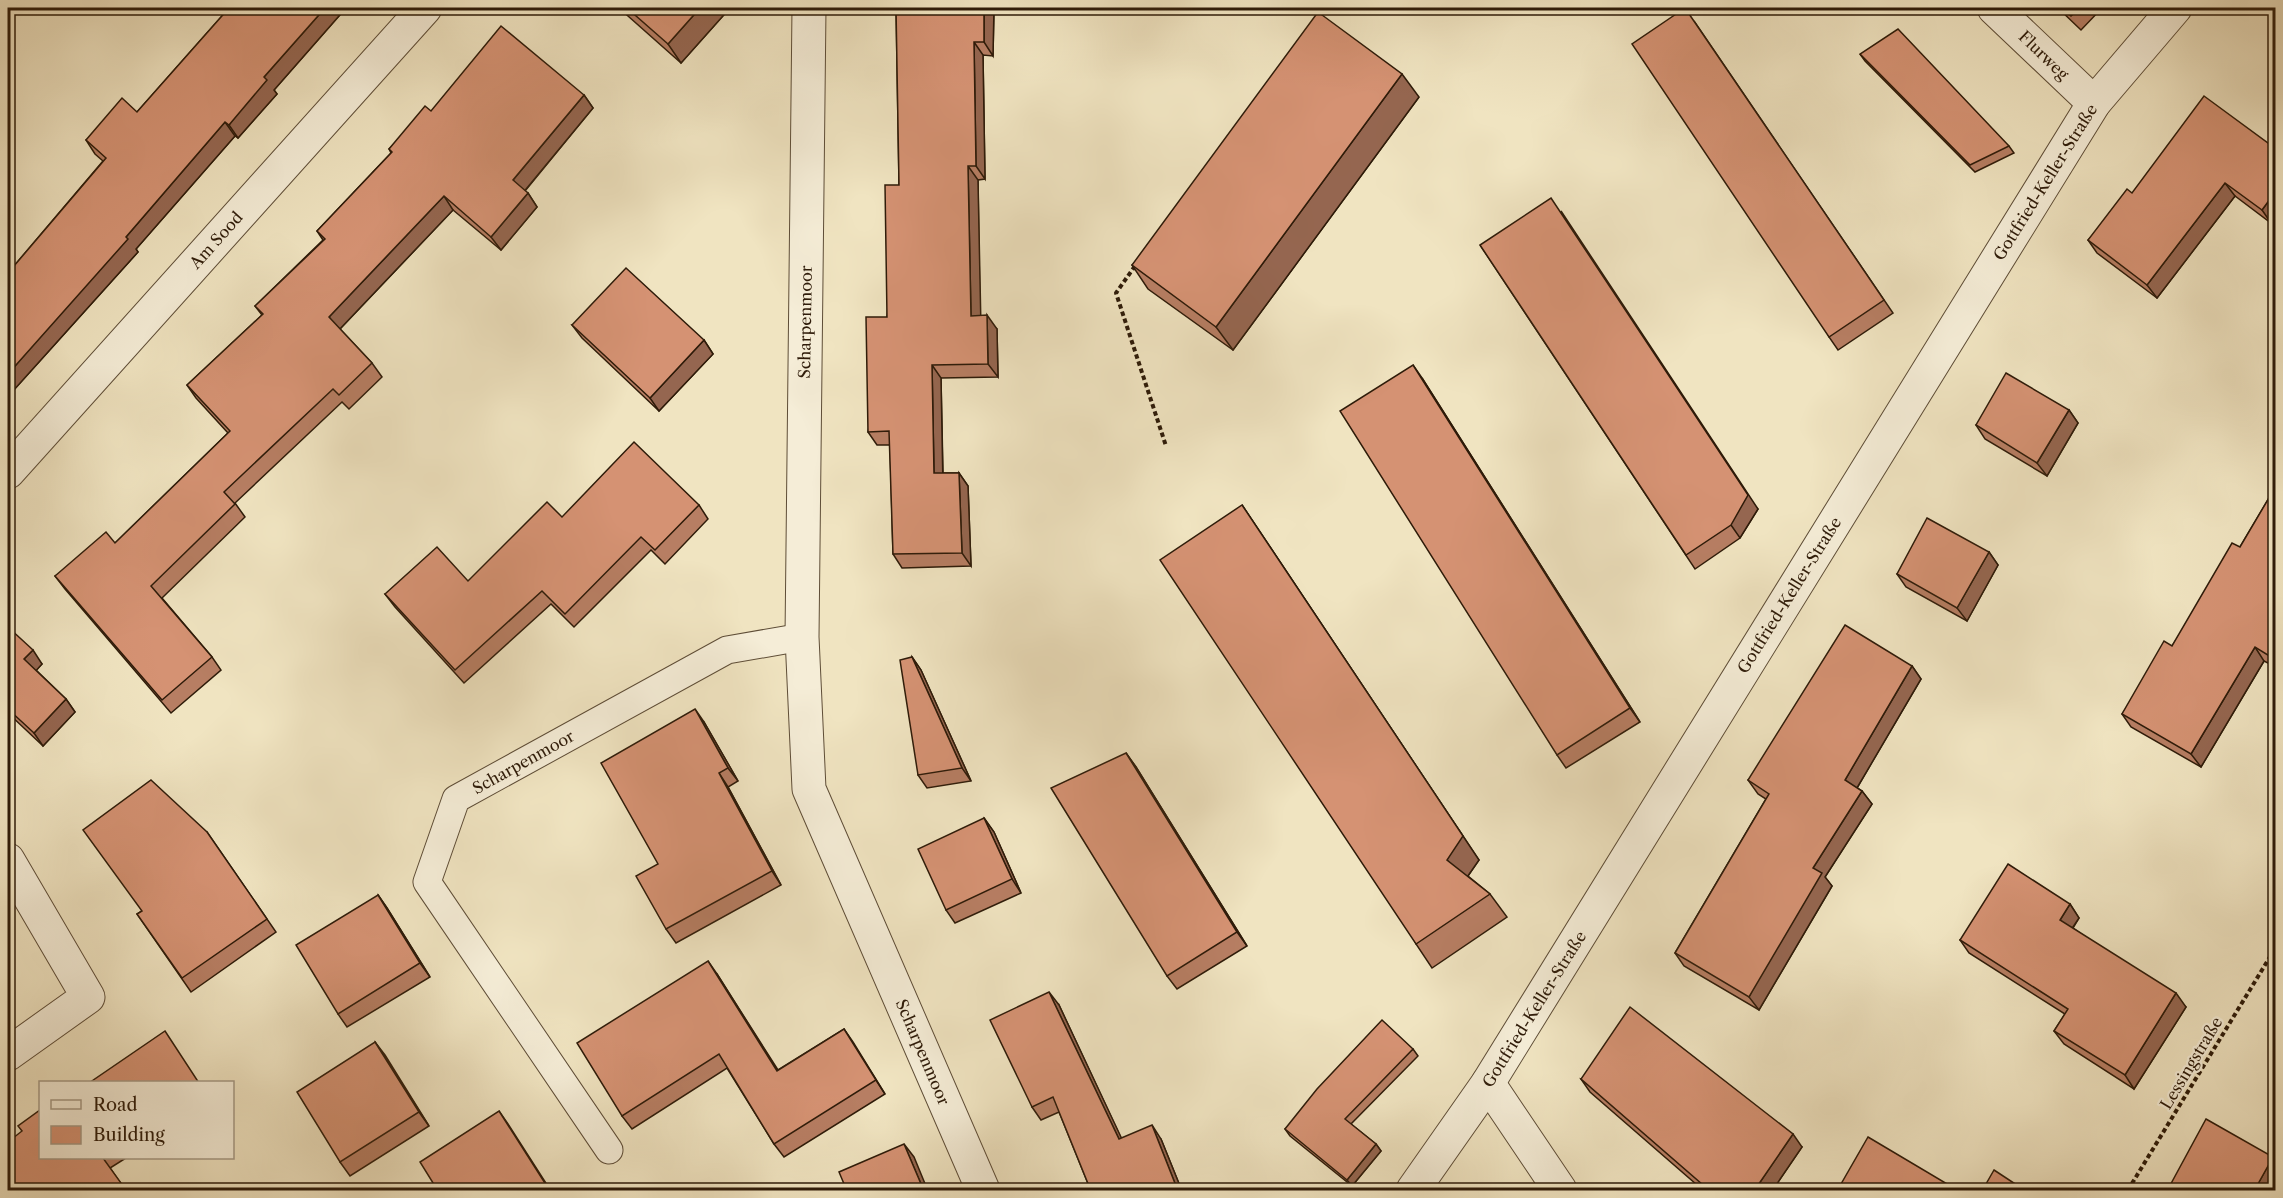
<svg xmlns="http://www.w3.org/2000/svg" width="2283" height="1198" font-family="'Libre Caslon Text',serif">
	<rect width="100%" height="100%" fill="#f0e4c1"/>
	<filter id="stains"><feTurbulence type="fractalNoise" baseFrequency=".00333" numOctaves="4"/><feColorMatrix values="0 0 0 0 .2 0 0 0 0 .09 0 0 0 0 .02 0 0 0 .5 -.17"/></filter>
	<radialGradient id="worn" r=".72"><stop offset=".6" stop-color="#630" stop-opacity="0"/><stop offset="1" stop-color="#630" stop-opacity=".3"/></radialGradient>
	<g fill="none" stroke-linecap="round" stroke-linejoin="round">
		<!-- lane casing -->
		<g stroke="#5e4d37" stroke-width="29">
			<path id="lane" d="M609,1150l-182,-268 29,-83 271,-149 75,-13"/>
		</g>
		<!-- street casing -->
		<g stroke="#5e4d37" stroke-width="35">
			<g id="street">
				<path d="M809,8l-7,629 7,152 174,401"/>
				<path d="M1994,8l100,95"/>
				<path d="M8,472l417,-464"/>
				<path d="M8,860l80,137 -80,57"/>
				<path d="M1488,1083l72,107"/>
				<path d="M1413,1190l75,-107 606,-980 81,-95"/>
			</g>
		</g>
		<!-- path -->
		<g stroke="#2e1b09" stroke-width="4" stroke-dasharray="4.5 3" stroke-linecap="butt">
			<path d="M1135,266l-19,27 50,153"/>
			<path d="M2128,1190l148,-243"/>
		</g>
		<!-- lane -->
		<use href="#lane" stroke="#f5edd7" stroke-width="27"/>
		<!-- street -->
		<use href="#street" stroke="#f5edd7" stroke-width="33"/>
	</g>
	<!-- wall -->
	<g fill="#b77e63" stroke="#2e1b09" stroke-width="1.5">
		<path d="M229,8h117l-72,82 3,4 -39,44 -3,-2 -99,113 2,3 -126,140 -4,-4v-115l95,-112 -8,-7 -9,-14 51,-28z"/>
		<path d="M619,8h111l-49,55z"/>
		<path d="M896,8h98l-1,48 -10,-1 2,124 -7,1 2,136 17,13 1,48 -57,1 2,95h16l9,13 3,80 -69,2 -9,-14 -3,-109h-13l-9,-13 19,-115 12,-132z"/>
		<path d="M2058,8h44l-21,22z"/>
		<path d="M1694,21l199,292 -55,37 -9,-13z"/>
		<path d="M1860,54l149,92 5,7 -39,19 -110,-111z"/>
		<path d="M584,95l9,13 -68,83 3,2 9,14 -36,43 -48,-40 -113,119 32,34 10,14 -33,32 -7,-7 -107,101 10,14 -83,81 50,59 9,13 -50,43 -106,-124 -10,-13 60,-33 113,-110 -32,-35 -9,-13 75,-70 -7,-9 68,-66 -6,-9 74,-78 -2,-4 42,-38z"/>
		<path d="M1419,97l-186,253 -85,-61 -16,-24z"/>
		<path d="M2276,149l-5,74 -36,-27 -78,102 -60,-45 -9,-13 44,-47z"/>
		<path d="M1480,245l278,264 -18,29 -45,31z"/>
		<path d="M572,325l132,15 9,14 -54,57 -77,-73z"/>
		<path d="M1422,378l218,344 -74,46 -9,-13z"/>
		<path d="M2069,410l9,13 -31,53 -62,-37 -9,-14z"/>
		<path d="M2276,486v181l-12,-6 -63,106 -70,-40 -9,-13 50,-68 68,-99z"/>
		<path d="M699,505l9,14 -43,45 -14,-14 -77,77 -23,-23 -87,79 -69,-76 -10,-13 83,-13 94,-64z"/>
		<path d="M1242,505l237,355 -11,16 22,18 17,23 -75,51 -16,-24z"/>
		<path d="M1989,552l9,13 -31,56 -61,-34 -9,-13z"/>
		<path d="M8,627l34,37 -6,6 30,29 9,13 -32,34 -35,-33z"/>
		<path d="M912,657l9,13 50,111 -44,7 -9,-13z"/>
		<path d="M1912,666l9,13 -64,109 5,3 10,13 -47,73 7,9 -73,124 -75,-44 -9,-13 91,-154 -8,-5 -10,-14z"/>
		<path d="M704,722l34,59 -10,6 53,98 -105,58 -10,-14 -8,-65z"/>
		<path d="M1126,753l10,14 111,179 -70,43 -10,-13z"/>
		<path d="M984,818l10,14 27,61 -66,30 -9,-13z"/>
		<path d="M207,832l69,100 -85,60 -54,-78 5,-3z"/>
		<path d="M378,895l9,13 43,69 -83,50 -9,-13z"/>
		<path d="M2070,904l9,14 -6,10 113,79 -52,82 -70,-45 -10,-13 11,-17 -96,-61 -9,-13z"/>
		<path d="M717,974l61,96 66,-41 41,65 -101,63 -10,-13 -47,-76 -95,61 -10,-13z"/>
		<path d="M1059,1005l62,133 40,1 21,52h-91l-32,-79 -18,8 -9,-13z"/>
		<path d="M375,1042l54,84 -79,50 -10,-14z"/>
		<path d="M1413,1049l5,7 -67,68 25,20 5,7 -29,35 -62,-50 -5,-7z"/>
		<path d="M1581,1079l221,68 -30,44h-68l-114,-99z"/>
		<path d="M40,1158h86l-16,10 16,23h-118z"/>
	</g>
	<!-- shaded-wall -->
	<g fill="#956650" stroke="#2e1b09" stroke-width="1.5">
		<path d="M325,8h21l-72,82 3,4 -39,44 -9,-13 35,-48z"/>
		<path d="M700,8h30l-49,55 -13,-19z"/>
		<path d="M984,8h10l-1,48 -9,-14z"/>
		<path d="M974,42l9,13 2,124 -9,-13z"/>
		<path d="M1402,74l17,23 -186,253 -17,-23z"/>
		<path d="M584,95l9,13 -71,86 -9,-14z"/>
		<path d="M225,122l10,14 -99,113 2,3 -126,140 -4,-6v-12z"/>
		<path d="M968,166l10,14 3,149 -10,-13z"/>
		<path d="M2225,183l10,13 -78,102 -10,-13z"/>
		<path d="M2276,191v26l-5,6 -9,-13z"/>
		<path d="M528,193l9,14 -36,43 -10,-13z"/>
		<path d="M444,196l9,14 -115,121 -9,-14z"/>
		<path d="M1561,211l197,298 -18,29 -9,-13z"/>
		<path d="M987,315l10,14 1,48 -10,-13z"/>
		<path d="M704,340l9,14 -54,57 -9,-13z"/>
		<path d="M932,365l9,13 2,109 -9,-14z"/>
		<path d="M1413,365l9,13 218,344 -10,-14z"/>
		<path d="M2069,410l9,13 -31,53 -10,-13z"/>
		<path d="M959,473l9,13 3,80 -9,-13z"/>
		<path d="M1242,505l237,355 -16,23 -16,-23z"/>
		<path d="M1989,552l9,13 -31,56 -10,-13z"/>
		<path d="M2255,647l9,14 -63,106 -10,-13z"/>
		<path d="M33,650l9,14 -8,9 -10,-14z"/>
		<path d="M2276,650v13l-5,-6z"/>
		<path d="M912,657l9,13 50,111 -9,-13z"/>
		<path d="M1912,666l9,13 -67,114 -9,-13z"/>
		<path d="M66,699l9,13 -32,34 -9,-13z"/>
		<path d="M695,709l9,13 34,59 -10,-13z"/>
		<path d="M1126,753l10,14 111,179 -10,-14z"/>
		<path d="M719,773l9,14 53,98 -9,-14z"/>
		<path d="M1862,791l10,13 -47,73 7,9 -73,124 -10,-13 64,-129z"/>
		<path d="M984,818l10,14 27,61 -9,-14z"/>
		<path d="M378,895l9,13 43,69 -10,-14z"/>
		<path d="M2070,904l9,14 -10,15 -9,-13z"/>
		<path d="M708,961l9,13 69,110 -9,-13z"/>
		<path d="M1049,992l10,13 69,147 -9,-13z"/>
		<path d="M2176,993l10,14 -52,82 -9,-14z"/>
		<path d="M844,1029l9,13 32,52 -9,-14z"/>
		<path d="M375,1042l10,13 44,71 -10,-14z"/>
		<path d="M499,1111l9,13 43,67h-1z"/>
		<path d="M1152,1125l9,14 21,52h-4z"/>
		<path d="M1793,1134l9,13 -30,44h-18z"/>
		<path d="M904,1144l10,13 14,34h-4z"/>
		<path d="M1376,1144l5,7 -29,35 -5,-6z"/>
		<path d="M2273,1157l3,3v23l-5,8h-17z"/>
	</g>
	<!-- building -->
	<g fill="#d59273" stroke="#2e1b09" stroke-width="1.5">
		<path d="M229,8h96l-61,69 3,3 -38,45 -4,-3 -99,115 2,2 -120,135v-101l98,-115 -20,-18 36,-42 15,14z"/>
		<path d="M627,8h73l-32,36z"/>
		<path d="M896,8h88v34h-10l2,124h-8l3,150 16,-1 1,49 -56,1 2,108h25l3,80 -69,1 -4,-123 -21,1 -2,-115h21l-2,-132h14z"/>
		<path d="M1685,8l199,292 -55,37 -197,-293z"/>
		<path d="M2062,8h18l-9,8z"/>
		<path d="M1318,12l84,62 -186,253 -84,-62z"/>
		<path d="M501,26l83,69 -71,85 15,13 -37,44 -47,-41 -115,121 43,46 -33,32 -6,-6 -109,103 11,12 -84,82 61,71 -50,43 -107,-124 51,-44 9,11 115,-112 -43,-46 76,-71 -8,-8 70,-67 -8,-8 75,-79 -3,-3 36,-43 6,5z"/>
		<path d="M1898,29l111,117 -39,19 -110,-111z"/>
		<path d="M2276,32v11l-6,-4z"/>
		<path d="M2204,96l72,53v42l-14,19 -37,-27 -78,102 -59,-45 39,-51 5,4z"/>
		<path d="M1551,198l197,297 -17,30 -45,30 -206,-310z"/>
		<path d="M626,268l78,72 -54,58 -78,-73z"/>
		<path d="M1413,365l217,343 -73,47 -217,-344z"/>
		<path d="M2006,373l63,37 -32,53 -61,-38z"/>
		<path d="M634,442l65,63 -44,45 -14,-13 -76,77 -23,-23 -87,79 -70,-76 52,-47 31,34 79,-79 15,15z"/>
		<path d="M2276,486v164l-5,7 -16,-10 -64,107 -69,-40 42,-73 8,5 60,-103 8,4z"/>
		<path d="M1242,505l221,331 -16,24 43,34 -74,50 -256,-384z"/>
		<path d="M1927,518l62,34 -32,56 -60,-34z"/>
		<path d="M1845,625l67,41 -67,114 17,11 -49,77 9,5 -73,124 -74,-44 94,-159 -21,-14z"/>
		<path d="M8,627l25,23 -9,9 42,40 -32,34 -26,-24z"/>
		<path d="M912,657l50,111 -44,7 -18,-115z"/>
		<path d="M695,709l33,59 -9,5 53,98 -106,58 -30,-53 22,-12 -57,-101z"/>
		<path d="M1126,753l111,179 -70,44 -116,-188z"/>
		<path d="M151,780l56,52 60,87 -85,59 -45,-64 5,-3 -59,-81z"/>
		<path d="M984,818l28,61 -66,31 -28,-61z"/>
		<path d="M2008,864l62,40 -10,16 116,73 -51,82 -71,-44 14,-22 -108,-69z"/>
		<path d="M378,895l42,68 -82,51 -42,-69z"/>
		<path d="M708,961l69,110 67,-42 32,51 -102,64 -55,-90 -97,62 -45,-73z"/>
		<path d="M1049,992l70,147 33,-14 26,66h-87l-38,-94 -21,10 -42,-87z"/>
		<path d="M1630,1007l163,127 -39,57h-44l-129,-112z"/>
		<path d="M1382,1020l31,29 -68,70 31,25 -29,36 -62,-51 32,-40z"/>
		<path d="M165,1031l34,52h-110z"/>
		<path d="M375,1042l44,70 -79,50 -43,-70z"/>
		<path d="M40,1110v48h63l18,25 -11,8h-102v-49l14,-11 -4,-5z"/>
		<path d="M499,1111l51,80h-112l-18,-29z"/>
		<path d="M2206,1119l67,38 -19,34h-87z"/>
		<path d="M1868,1137l91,54h-122z"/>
		<path d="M904,1144l20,47h-77l-8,-19z"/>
		<path d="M1994,1170l32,21h-44z"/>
	</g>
	<g text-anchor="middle" stroke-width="4.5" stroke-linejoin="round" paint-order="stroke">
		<!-- street labels -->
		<g font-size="16" fill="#2e1b09" stroke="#f5edd7">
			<text transform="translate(2044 55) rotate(44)" y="6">Flurweg</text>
			<text transform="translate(2045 182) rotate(-58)" y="6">Gottfried-Keller-Straße</text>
			<text transform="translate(216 240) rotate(-48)" y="6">Am Sood</text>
			<text transform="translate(805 322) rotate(-89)" y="6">Scharpenmoor</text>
			<text transform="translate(1789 595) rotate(-58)" y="6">Gottfried-Keller-Straße</text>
			<text transform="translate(523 762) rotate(-29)" y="6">Scharpenmoor</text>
			<text transform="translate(1534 1009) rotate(-58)" y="6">Gottfried-Keller-Straße</text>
			<text transform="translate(923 1052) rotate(67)" y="6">Scharpenmoor</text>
			<text transform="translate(2191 1063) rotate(-59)" y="6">Lessingstraße</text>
		</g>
	</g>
	<!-- margin -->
	<rect width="2283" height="1198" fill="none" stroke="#f0e4c1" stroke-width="30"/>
	<rect x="9" y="9" width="2265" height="1180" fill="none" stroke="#2e1b09" stroke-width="3"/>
	<rect x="15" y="15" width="2253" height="1168" fill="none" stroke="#2e1b09" stroke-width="1.5"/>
	<!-- legend -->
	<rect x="39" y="1081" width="195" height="78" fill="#f5edd7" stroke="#a59985" stroke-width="1.5"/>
	<rect x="51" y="1100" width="30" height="9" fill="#f5edd7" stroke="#a59985" stroke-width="1.5"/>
	<text x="93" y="1111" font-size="18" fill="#2e1b09">Road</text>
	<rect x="51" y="1126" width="30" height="18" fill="#d59273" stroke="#a59985" stroke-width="1.5"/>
	<text x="93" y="1141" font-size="18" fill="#2e1b09">Building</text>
	<rect width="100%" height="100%" filter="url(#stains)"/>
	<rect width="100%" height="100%" fill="url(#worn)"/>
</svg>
